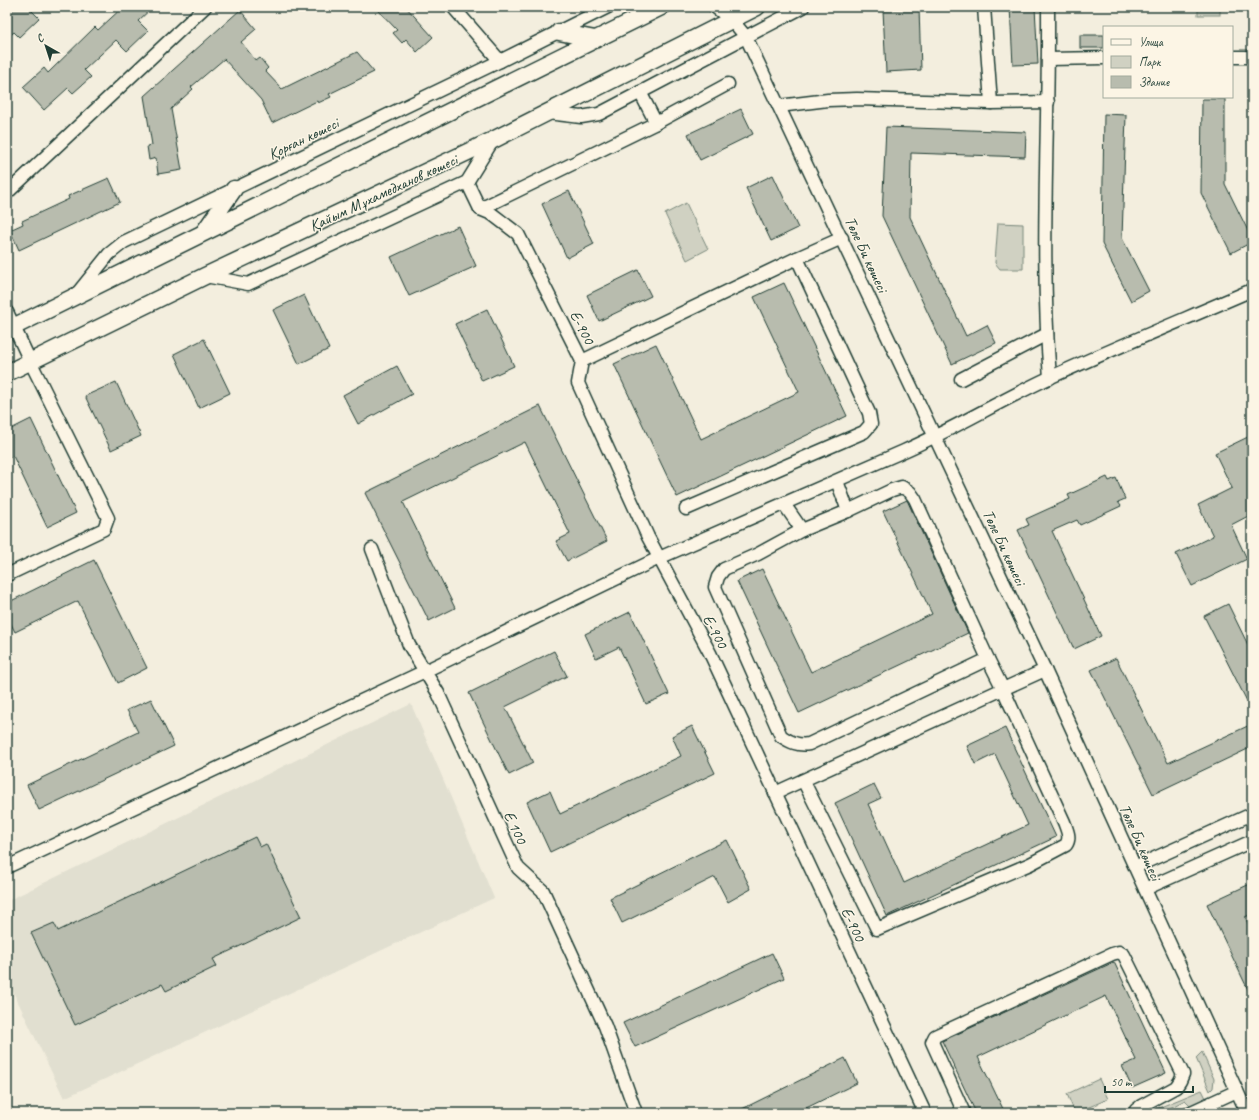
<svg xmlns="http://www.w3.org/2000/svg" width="1259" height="1120" font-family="Caveat,sans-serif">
	<rect width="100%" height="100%" fill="#f3eede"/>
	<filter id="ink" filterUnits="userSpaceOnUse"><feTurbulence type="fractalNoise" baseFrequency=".025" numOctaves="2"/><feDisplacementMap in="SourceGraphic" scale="8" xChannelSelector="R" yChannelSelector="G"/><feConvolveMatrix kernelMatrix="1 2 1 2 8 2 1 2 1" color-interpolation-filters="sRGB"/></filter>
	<g filter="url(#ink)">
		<!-- built -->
		<path fill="#e1dfd0" d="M411,704l83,194 -430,200 -57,-119v-78z"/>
		<!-- green -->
		<g fill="#d0d1c2" stroke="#78877b">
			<rect x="1198" y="7" width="22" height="8"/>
			<path d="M686,203l22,46 -21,11 -22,-46z"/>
			<path d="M998,223l25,1v45h-23l-5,-6z"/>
			<path d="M1202,1052l12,27 -1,9 -3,3 -14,-33z"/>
			<path d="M1099,1079l9,20 -33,14 -8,-19z"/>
			<path d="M1202,1090l5,10 -15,7 -7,-7 -17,9 2,4h-19v-2z"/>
		</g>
		<!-- building -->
		<g fill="#b8bcae" stroke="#1f3d34">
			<path d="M13,7h15l11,11 -20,19 -5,-5 -7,6v-25z"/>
			<path d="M123,7h30l-15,14 10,10 -21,20 -11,-11 -32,30 7,7 -18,16 -5,-5 -24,22 -21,-23 21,-19 4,5 47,-46 3,3z"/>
			<path d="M375,7h31l27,30 -16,15 -11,-13 -4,4 -9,-10 4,-3z"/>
			<path d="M1010,7h25l3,57 -25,1z"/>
			<path d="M919,8l2,62 -35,2 -3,-62z"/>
			<path d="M240,10l16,19 -15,13 15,19 4,-3 8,10 -3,3 17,18 75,-37 17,20 -45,22 2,3 -13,6 -1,-2 -45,22 -11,-23 -37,-41 -33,28 2,2 -22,20 11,61 -24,4 -2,-16 -7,2 -2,-14 5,-1 -8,-49z"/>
			<rect x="1080" y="35" width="24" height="13"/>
			<path d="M1202,99h23v85l27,55v3l-21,11 -30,-60z"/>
			<path d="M741,109l12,25 -53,26 -12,-26z"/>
			<path d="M1104,114l22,1 -4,123 27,53 -18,10 -29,-57z"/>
			<path d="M886,127l140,5 -1,25 -114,-4 -1,64 56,119 21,-11 9,18 -44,21 -70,-148z"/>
			<path d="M773,175l25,53 -27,13 -25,-53z"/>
			<path d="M109,178l11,24 -101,48 -9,-20 13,-6 -1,-3 47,-22 -1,-3z"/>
			<path d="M569,191l25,53 -27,14 -25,-54z"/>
			<path d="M458,226l18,40 -67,30 -18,-39z"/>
			<path d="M638,270l13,26 -52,25 -12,-26z"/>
			<path d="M784,283l63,133 -170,81 -63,-133 42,-20 45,95 98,-47 -45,-95z"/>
			<path d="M304,295l25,54 -30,15 -26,-54z"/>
			<path d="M487,309l27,57 -32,15 -27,-57z"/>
			<path d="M204,339l26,54 -31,15 -25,-54z"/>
			<path d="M397,366l15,28 -54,30 -15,-29z"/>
			<path d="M116,382l25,54 -30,14 -26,-54z"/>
			<path d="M540,406l67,135 -40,20 -11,-20 14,-7 -45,-92 -122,60 52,106 -26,13 -64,-128z"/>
			<path d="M31,419l45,94 -29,14 -34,-71 -6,3v-28z"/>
			<path d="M1252,435v79l-21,11 16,34 -55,27 -16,-32 37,-18 -15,-31 34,-17 -17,-35z"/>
			<path d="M1107,477l2,4 7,-3 9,21 -7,3 3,4 -41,19 -3,-5 -25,11 49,105 -27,13 -56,-119 11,-5 -3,-6 44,-20 -2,-4z"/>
			<path d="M907,500l61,133 -169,80 -62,-132 25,-12 49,103 121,-58 -49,-103z"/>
			<path d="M94,560l53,108 -29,15 -40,-82 -63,31 -8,-16v-13z"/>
			<path d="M1228,604l24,49v58l-48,-95z"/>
			<path d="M630,612l39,82 -23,10 -27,-57 -23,11 -11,-24z"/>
			<path d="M554,651l13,25 -62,31 28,56 -24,12 -40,-82z"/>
			<path d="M1116,658l52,105 84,-39v23l-99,47 -62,-124z"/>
			<path d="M151,699l23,47 -135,64 -12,-25 111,-53 -11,-22z"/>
			<path d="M692,726l23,47 -165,79 -23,-50 23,-11 10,23 121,-58 -9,-20z"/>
			<path d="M1005,728l51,109 -169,79 -52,-113 39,-19 7,14 -13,6 36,79 124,-58 -33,-71 -20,10 -8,-18z"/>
			<path d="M255,837l5,10 6,-3 35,73 -88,42 4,7 -51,25 -4,-7 -87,41 -44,-92 23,-10 4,8z"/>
			<path d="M727,840l24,49 -23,13 -13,-25 -93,46 -12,-25z"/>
			<path d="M1252,883v31l-7,3 7,15v66l-45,-94z"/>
			<path d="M772,953l12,25 -149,69 -12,-24z"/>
			<path d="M1114,962l52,111 -34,15 -10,-22 14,-6 -30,-64 -128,61 27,56h-29l-34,-72z"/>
			<path d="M845,1058l12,25 -61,30h-62z"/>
		</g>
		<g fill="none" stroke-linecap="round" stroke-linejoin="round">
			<!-- minor casing -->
			<g stroke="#1f3d34" stroke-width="15">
				<g id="minor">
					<path d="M453,7l47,54"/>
					<path d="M715,7l17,13 14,17 299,633 202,443"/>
					<path d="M984,7l7,96"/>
					<path d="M1048,7c1,124 -8,247 2,371"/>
					<path d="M1232,57h20"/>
					<path d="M1048,59l56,-1"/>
					<path d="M640,92l16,31"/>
					<path d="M779,106l49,-6 29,-1 134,4 57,-1"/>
					<path d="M548,113l33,4 18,-3 204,-107"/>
					<path d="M467,182l13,27 12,5 26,20 64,127 -4,22 70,154 62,116 215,460"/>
					<path d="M7,193l198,-186"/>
					<path d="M480,209l176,-86 72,-39"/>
					<path d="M205,276l43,8 219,-102 26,-42"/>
					<path d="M76,295l33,-41 15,-12 376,-181 108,-54"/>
					<path d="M7,312l23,49 78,157 -4,11 -97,46"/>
					<path d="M582,361l215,-103 45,-20"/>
					<path d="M961,379l86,-45"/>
					<path d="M837,481l11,30"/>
					<path d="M902,487l8,5 5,7 73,160 -179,85c-11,2 -19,-2 -28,-8l-66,-149 3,-10 6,-8 34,-15 44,-24 46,-19 44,-21z"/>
					<path d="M784,504l18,26"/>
					<path d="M686,509l178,-77 7,-8 -2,-11 -72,-155"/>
					<path d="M372,549l37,96 29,48 80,175 25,23 62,135 31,87"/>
					<path d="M988,659l15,30 42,-19"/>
					<path d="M775,793l228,-104 61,133c3,8 7,16 2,23l-36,19 -153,65 -74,-149"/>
					<path d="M7,867l418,-196 234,-113 245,-107c50,-22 97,-51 147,-74 66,-30 134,-58 201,-87"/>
					<path d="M1135,867l117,-53"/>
					<path d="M1145,889l107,-48"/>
					<path d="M964,1113l-32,-71 3,-6 177,-82 7,-2 5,3 59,119 -3,7 -4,6 -35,19 -5,4 -1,3"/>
					<path d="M1189,1113l48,-22"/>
				</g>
			</g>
			<!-- major casing -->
			<g stroke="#1f3d34" stroke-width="19">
				<g id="major">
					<path d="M559,32l36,7"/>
					<path d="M204,232l30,-43"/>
					<path d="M7,330l654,-323"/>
					<path d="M7,373l198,-97 288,-136 264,-133"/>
				</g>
			</g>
			<!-- minor -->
			<use href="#minor" stroke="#fcf5e5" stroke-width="12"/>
			<!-- major -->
			<use href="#major" stroke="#fcf5e5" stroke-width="16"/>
		</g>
	</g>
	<g text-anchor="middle" stroke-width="3" stroke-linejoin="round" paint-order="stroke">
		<!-- street labels -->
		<g font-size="16" fill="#1f3d34" stroke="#fcf5e5">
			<text transform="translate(303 138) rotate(-26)" y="6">Қорған көшесі</text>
			<text transform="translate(383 192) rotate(-25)" y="6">Қайым Мұхамедханов көшесі</text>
			<text transform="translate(867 254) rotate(65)" y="6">Төле Би көшесі</text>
			<text transform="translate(583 327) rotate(63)" y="6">E-900</text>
			<text transform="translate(1005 547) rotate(65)" y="6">Төле Би көшесі</text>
			<text transform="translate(716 631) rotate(62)" y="6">E-900</text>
			<text transform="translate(516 827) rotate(65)" y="6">E 100</text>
			<text transform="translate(1141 842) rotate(66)" y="6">Төле Би көшесі</text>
			<text transform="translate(854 924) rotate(65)" y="6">E-900</text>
		</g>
	</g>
	<!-- margin -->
	<rect width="1259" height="1120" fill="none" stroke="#fcf5e5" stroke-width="24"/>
	<rect x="12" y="12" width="1235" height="1096" fill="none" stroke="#1f3d34" stroke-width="1.5" filter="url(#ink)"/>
	<!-- legend -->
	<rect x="1103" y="26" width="130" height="72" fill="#fcf5e5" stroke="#a4ab9e"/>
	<rect x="1111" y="39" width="20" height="6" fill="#fcf5e5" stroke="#a4ab9e"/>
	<text x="1139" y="46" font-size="12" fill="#1f3d34">Улица</text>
	<rect x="1111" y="56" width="20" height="12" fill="#d0d1c2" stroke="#a4ab9e"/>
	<text x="1139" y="66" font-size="12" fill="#1f3d34">Парк</text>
	<rect x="1111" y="76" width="20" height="12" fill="#b8bcae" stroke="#a4ab9e"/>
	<text x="1139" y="86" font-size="12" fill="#1f3d34">Здание</text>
	<!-- north arrow -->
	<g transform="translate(46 46) rotate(321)" stroke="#fcf5e5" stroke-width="3" paint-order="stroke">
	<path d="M0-3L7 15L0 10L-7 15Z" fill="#1f3d34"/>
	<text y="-6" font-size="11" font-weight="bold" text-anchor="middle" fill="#1f3d34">С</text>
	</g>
	<!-- scale -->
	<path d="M1105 1086v6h88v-6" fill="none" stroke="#1f3d34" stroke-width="2"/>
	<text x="1111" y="1086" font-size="12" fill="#1f3d34" stroke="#fcf5e5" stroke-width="3" paint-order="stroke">50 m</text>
</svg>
